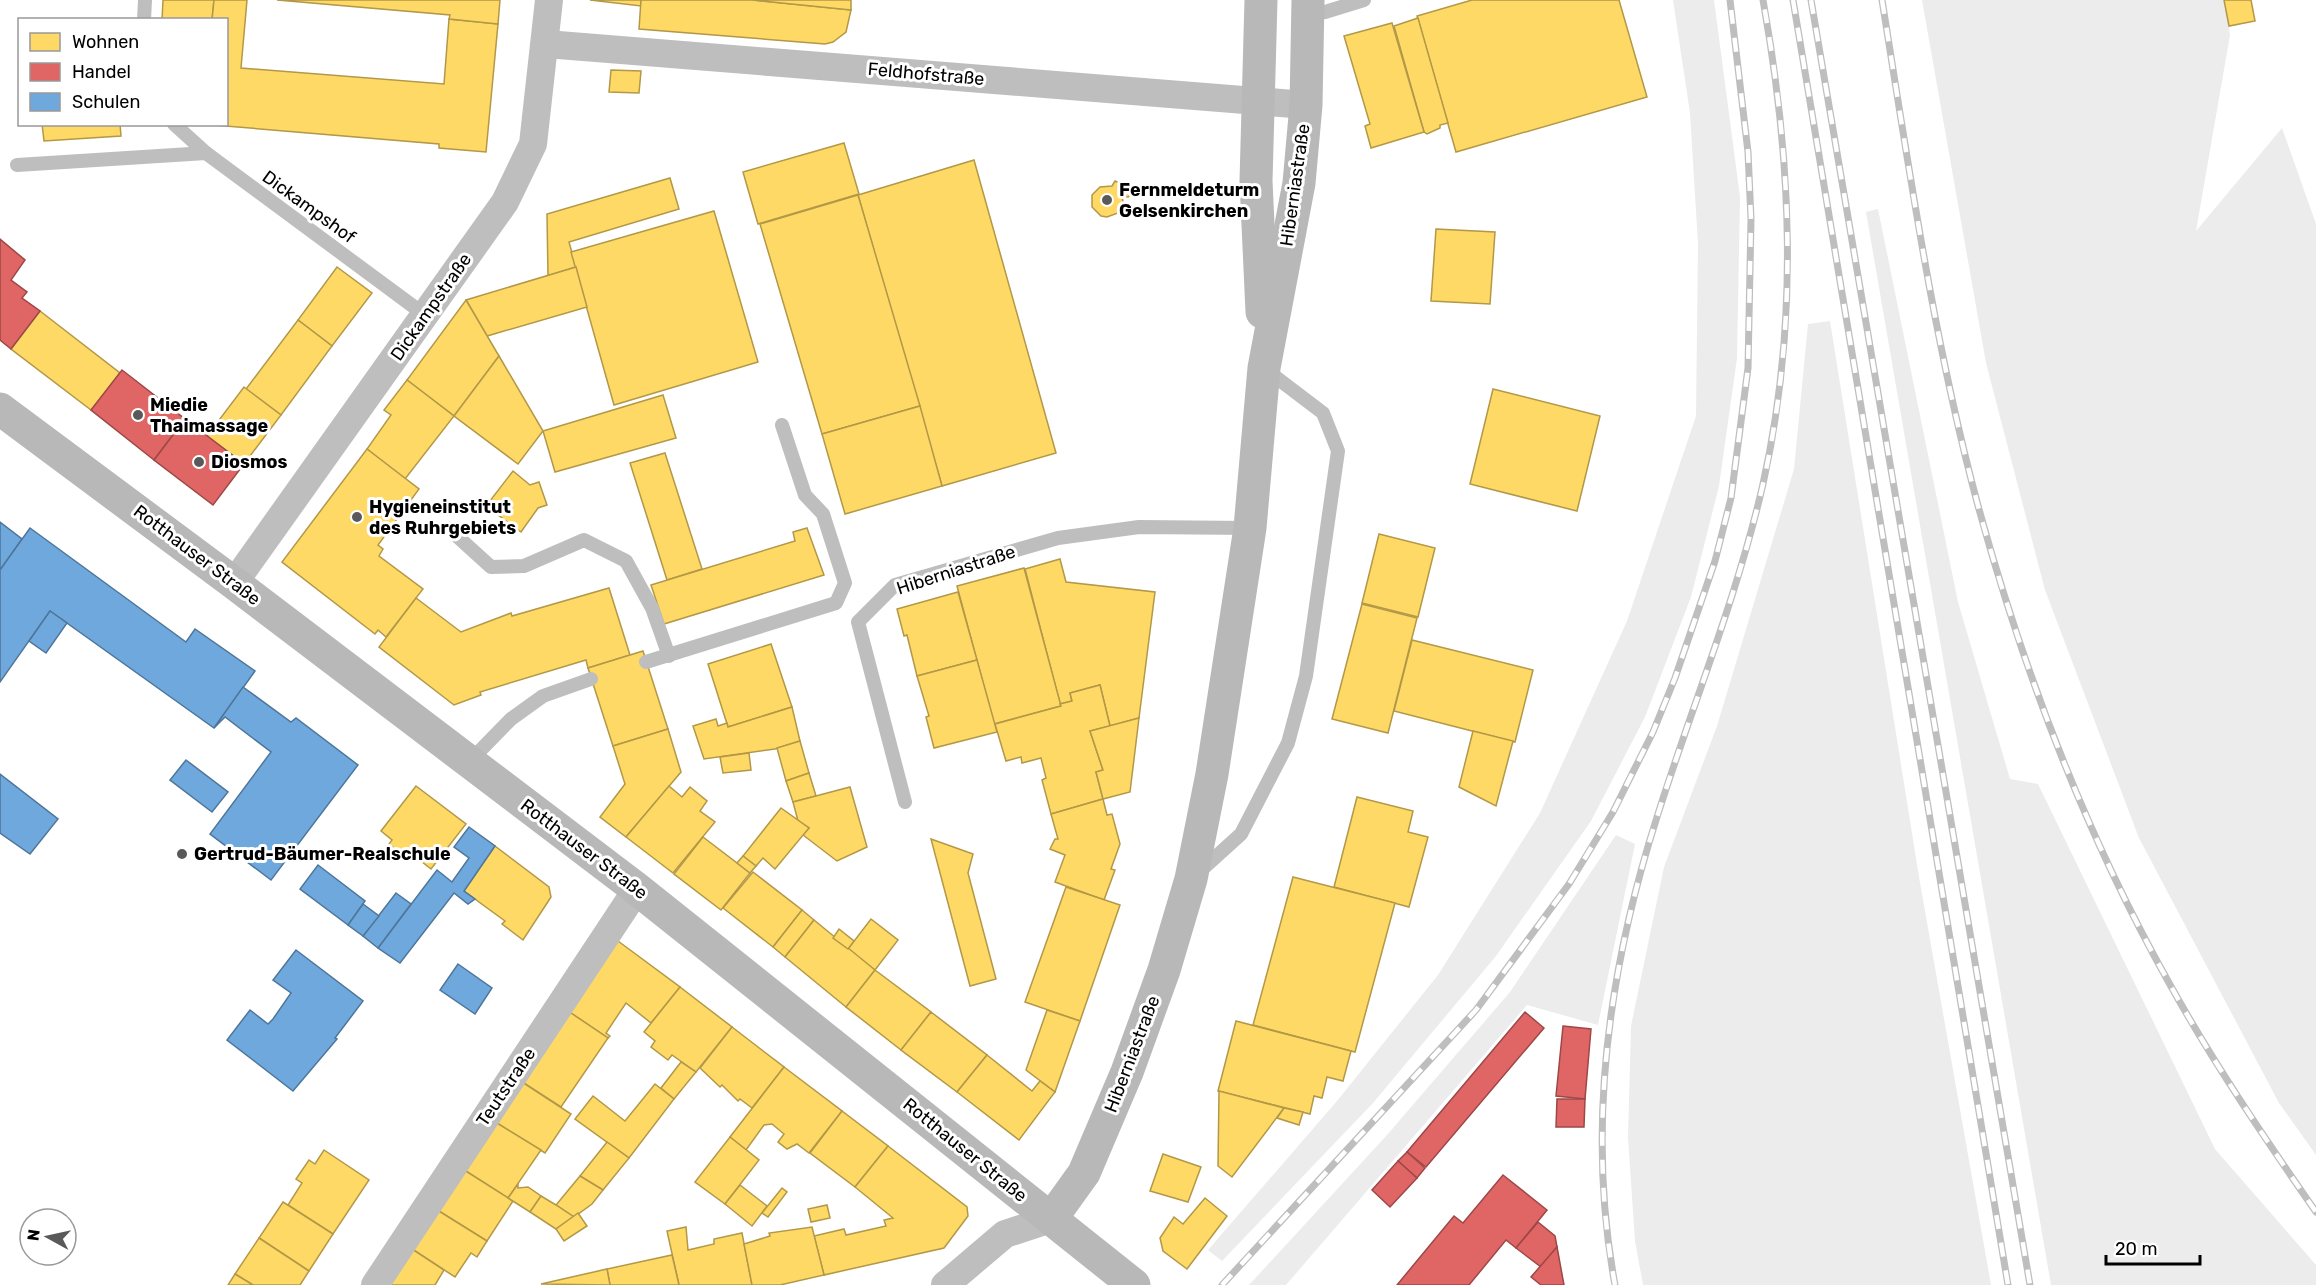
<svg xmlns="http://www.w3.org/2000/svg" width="2316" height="1285" font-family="Rubik,sans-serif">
	<rect width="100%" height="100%" fill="#fff"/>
	<!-- green -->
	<g fill="#ececec">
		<path d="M1673,0h41l26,197 -3,161 -18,128 -28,111 -46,120 -54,104 -95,135 -123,147 -151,158 -14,-11 129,-149 101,-126 102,-162 87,-192 69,-205 2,-172 -8,-131z"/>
		<path d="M1922,0h302l6,35 -34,196 86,-103 34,96v931l-37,-52 -140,-265 -94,-248 -59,-227z"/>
		<path d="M1878,209l80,393 52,177 28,5 177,365 101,116v20h-265l-185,-1073z"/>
		<path d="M1830,321l89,556 72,408h-348l-8,-44 -7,-103 3,-112 33,-159 53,-141 77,-257 14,-145z"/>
		<path d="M1616,835l19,9 -37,181 -71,-20 -241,280h-37l138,-150 123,-143z"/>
	</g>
	<!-- homes -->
	<g fill="#ffd966" stroke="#b29847" stroke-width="1.5">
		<path d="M163,0h51l-2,20h-50z"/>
		<path d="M214,0h33l-6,68 203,16 5,-65 49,5 -12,128 -47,-4v-4l-238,-20h25v-104h-14z"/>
		<path d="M277,0h223l-2,24 -49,-5 1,-4z"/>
		<path d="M590,0h51v6z"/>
		<path d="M641,0h112l98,10 -5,22 -13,10 -8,2 -186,-15z"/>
		<path d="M753,0h98v10z"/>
		<path d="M1472,0h147l28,97 -191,55 -39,-136z"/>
		<path d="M2224,0h27l4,21 -26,5z"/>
		<path d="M1418,18l30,105 -8,2v3l-13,6 -3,-2 -30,-106z"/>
		<path d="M1392,23l32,109 -53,16 -6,-22 5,-2 -26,-88z"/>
		<path d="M611,70l30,1 -2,22 -30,-1z"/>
		<path d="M42,124h78l1,12 -77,5z"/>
		<path d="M844,143l15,51 -101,30 -15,-52z"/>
		<path d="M974,160l82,293 -114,33 -84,-291z"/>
		<path d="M670,178l9,31 -110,33 7,25 -28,9 -1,-62z"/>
		<path d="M1115,181l15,7 3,6 -5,3 -6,-1 1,6 -5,11 -11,4 -6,-1 -9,-9v-12l8,-8 12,-1z"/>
		<path d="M858,195l62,211 -98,28 -62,-210z"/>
		<path d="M714,211l44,151 -144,43 -43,-153z"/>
		<path d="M1436,229l59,3 -5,72 -59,-3z"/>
		<path d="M337,267l35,26 -40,53 -34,-26z"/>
		<path d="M576,267l11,40 -100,29 -21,-36z"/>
		<path d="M466,300l33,56 -45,60 -47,-36z"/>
		<path d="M40,311l80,62 -29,37 -80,-61z"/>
		<path d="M298,320l34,26 -51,69 -35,-26z"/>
		<path d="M499,356l44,75 -25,33 -64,-48z"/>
		<path d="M407,380l47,36 -49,63 -38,-30 24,-34 -7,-5z"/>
		<path d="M244,387l37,28 -37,49 -37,-28z"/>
		<path d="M1493,389l107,27 -23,95 -107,-27z"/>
		<path d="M663,395l13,43 -121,34 -12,-41z"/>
		<path d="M920,406l22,80 -97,28 -23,-80z"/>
		<path d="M367,449l52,40 -41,56 5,4 -4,7 44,33 -37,48 -8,-7 -3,4 -93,-72z"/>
		<path d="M665,453l37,116 -35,11 -37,-117z"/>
		<path d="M513,471l17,14 9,-3 8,23 -9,3 -17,24 -35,-26z"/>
		<path d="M807,528l17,47 -160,49 -13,-39 144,-44 -2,-9z"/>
		<path d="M1379,534l56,14 -17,69 -56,-14z"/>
		<path d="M1060,559l6,23 89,10 -16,126 -29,8 -10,-41 -30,8 2,8 -12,3 -35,-135z"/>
		<path d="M1024,568l37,138 -67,18 -37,-138z"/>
		<path d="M609,588l21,67 -42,13 -2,-8 -106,32 1,3 -27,10 -75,-58 37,-49 45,34 50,-19 1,3z"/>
		<path d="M958,592l19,68 -60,16 -10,-41 -3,1 -7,-27z"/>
		<path d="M1362,604l55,14 -29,115 -56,-14z"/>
		<path d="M1412,640l121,30 -18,72 -121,-31z"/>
		<path d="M771,644l21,63 -64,20 -20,-63z"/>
		<path d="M643,651l25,78 -55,17 -25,-78z"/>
		<path d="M977,660l20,72 -63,16 -8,-31 3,-1 -12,-40z"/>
		<path d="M1100,685l10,41 -20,5 13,39 -7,2 7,27 -52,15 -9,-34 4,-2 -5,-20 -19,5 -1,-6 -15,4 -11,-37 66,-18 -1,-2 12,-3 -2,-8z"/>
		<path d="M792,707l8,34 -25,8 -71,10 -11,-33 23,-7 2,7 9,-3 1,4z"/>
		<path d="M1139,718l-9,74 -27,7 -7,-27 7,-2 -13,-39z"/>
		<path d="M668,729l13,43 -55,65 -26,-20 25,-33 -12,-38z"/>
		<path d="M1473,731l40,10 -17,65 -37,-19z"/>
		<path d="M800,741l9,32 -23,8 -9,-33z"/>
		<path d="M749,753l2,17 -28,3 -3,-16z"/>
		<path d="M809,773l7,23 -23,6 -7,-21z"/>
		<path d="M416,786l50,38 -35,45 -19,-15 -4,5 -19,-15 3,-4 -11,-9z"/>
		<path d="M669,786l13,11 8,-10 17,14 -7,10 15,11 -42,51 -47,-36z"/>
		<path d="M850,787l17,60 -30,14 -34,-26 6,-7 -11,-7 -5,-19z"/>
		<path d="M1357,797l56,14 -5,21 20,5 -19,70 -75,-20z"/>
		<path d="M1103,799l4,16 5,-1 8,30 -9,25 4,1 -11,30 -49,-18 10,-27 -15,-6 5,-10h3l-7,-25z"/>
		<path d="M781,808l28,20 -34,41 -12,-11 -7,8 -13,-10z"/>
		<path d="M703,837l47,36 -29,37 -47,-36z"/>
		<path d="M931,839l42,15 -5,19 28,106 -26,7z"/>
		<path d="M495,846l54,41 2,10 -28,43 -21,-16 3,-3 -41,-30z"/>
		<path d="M743,856l13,10 -6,7 -13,-10z"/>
		<path d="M753,872l49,38 -29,37 -50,-39z"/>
		<path d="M1293,877l102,26 -40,149 -102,-27z"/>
		<path d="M1066,887l54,18 -40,116 -55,-19z"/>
		<path d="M802,910l12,10 -29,37 -12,-10z"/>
		<path d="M871,919l27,21 -23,30 -27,-21z"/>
		<path d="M814,920l61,50 -29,37 -61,-50z"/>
		<path d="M839,929l15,12 -6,8 -15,-11z"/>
		<path d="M618,941l62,46 -29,36 -25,-20 -20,30 4,3 -2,2 -43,-29z"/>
		<path d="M875,970l56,42 -30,38 -55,-43z"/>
		<path d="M680,987l52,40 -36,45 -24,-17 -4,5 -17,-13 4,-6 -11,-9z"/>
		<path d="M565,1009l43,29 -47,69 -42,-27z"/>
		<path d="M1047,1010l33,11 -25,71 -29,-22z"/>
		<path d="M931,1012l56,43 -30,37 -56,-42z"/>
		<path d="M1236,1021l115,30 -8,30 -16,-4 -5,21 -8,-2 -4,18 -92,-23z"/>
		<path d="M732,1027l52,40 -32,41 -12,-9 -2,2 -16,-16 -2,2 -20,-19z"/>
		<path d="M987,1055l45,36 8,-10 15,11 -36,48 -62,-48z"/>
		<path d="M681,1062l15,10 -22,27 -13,-11z"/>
		<path d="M784,1067l58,44 -33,42 -12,-9 -10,5 -9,-7 6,-8 -12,-10 -8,1 -18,25 -16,-13z"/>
		<path d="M519,1080l52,34 -26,39 -53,-33z"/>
		<path d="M655,1084l19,15 -45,59 -54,-39 18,-23 32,25z"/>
		<path d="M1219,1091l65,17 -52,69 -14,-11z"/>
		<path d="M1284,1108l19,4 -4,13 -22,-7z"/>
		<path d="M842,1111l46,35 -33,41 -45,-34z"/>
		<path d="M492,1120l49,30 -33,48 -47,-30z"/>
		<path d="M730,1137l29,23 -34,44 -30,-22z"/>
		<path d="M607,1142l22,16 -26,32 -23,-14z"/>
		<path d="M888,1146l79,61 1,9 -24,32 -120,27 -10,-39 30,-7 2,6 40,-9 -2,-6 9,-2 -38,-31z"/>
		<path d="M324,1150l45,30 -36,54 -45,-29 14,-22 -6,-4 13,-19 6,4z"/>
		<path d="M1163,1154l38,13 -13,35 -38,-11z"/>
		<path d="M461,1168l52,33 -26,40 -53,-33z"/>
		<path d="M580,1176l23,14 -11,14 -18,13 -18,-12z"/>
		<path d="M518,1184v4l10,-1 13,9 -11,16 -22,-14z"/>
		<path d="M740,1185l27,21 -15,20 -27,-22z"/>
		<path d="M782,1188l5,4 -19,25 -6,-4z"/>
		<path d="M541,1196l15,9 18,12 -18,12 -26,-17z"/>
		<path d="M1205,1198l22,18 -40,53 -24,-18 -3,-13 14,-21 9,7z"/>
		<path d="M283,1202l50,32 -24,37 -50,-33z"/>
		<path d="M827,1205l3,13 -19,4 -3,-13z"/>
		<path d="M434,1208l53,33 -10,16 -6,-4 -16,24 -46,-30z"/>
		<path d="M578,1213l9,13 -23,15 -8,-12z"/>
		<path d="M686,1227l2,23 26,-6v-5l28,-6 10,52h-73l-12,-54z"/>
		<path d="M812,1227l12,48 -44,10h-28l-8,-41 26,-8 -1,-3z"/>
		<path d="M259,1238l50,33 -9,14h-47l-18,-11z"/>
		<path d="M409,1247l35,23 -9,15h-50z"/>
		<path d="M672,1255l7,30h-69l-3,-16z"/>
		<path d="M607,1269l3,16 -69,-1z"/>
		<path d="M235,1274l18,11h-25z"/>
	</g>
	<!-- shops -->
	<g fill="#e06666" stroke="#9d4747" stroke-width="1.5">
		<path d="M0,239l25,21 -14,20 16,12 -5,6 18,13 -29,38 -11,-9z"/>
		<path d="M122,370l63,49 -31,41 -63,-50z"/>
		<path d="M185,419l59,45 -31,41 -59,-45z"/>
		<path d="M1525,1012l19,16 -118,139 -19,-15z"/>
		<path d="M1563,1026l28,3 -6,70 -29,-3z"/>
		<path d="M1557,1099h28l-1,28h-28z"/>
		<path d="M1407,1152l18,16 -8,10 -19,-17z"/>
		<path d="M1398,1161l19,17 -27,29 -18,-17z"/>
		<path d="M1503,1175l44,35 -31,38 -10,-8 -37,45h-72l57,-69 9,7z"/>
		<path d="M1538,1222l17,14 2,11 -16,20 -25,-19z"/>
		<path d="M1557,1247l7,38h-23l-10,-8z"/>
	</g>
	<!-- schools -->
	<g fill="#6fa8dc" stroke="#4e769a" stroke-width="1.5">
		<path d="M0,522l22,17 -22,31z"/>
		<path d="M30,528l156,114 9,-13 60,42 -41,57 -164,-117 -50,71v-112z"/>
		<path d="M50,611l17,12 -21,30 -17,-12z"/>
		<path d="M243,687l48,35 5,-4 62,47 -87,115 -61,-46 61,-82 -46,-35 -11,11z"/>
		<path d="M186,760l42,32 -16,20 -42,-32z"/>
		<path d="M0,774l58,45 -28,35 -30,-21z"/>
		<path d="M469,827l26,19 -31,45 11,8 -7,5 -14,-11 -54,70 -22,-15 59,-78 15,12 17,-24 -15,-11z"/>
		<path d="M318,865l47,36 -17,24 -48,-36z"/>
		<path d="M396,893l15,11 -33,44 -15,-12z"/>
		<path d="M363,904l16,12 -16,20 -15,-11z"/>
		<path d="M296,950l67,51 -28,37 2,1 -44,52 -66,-51 23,-30 18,14 5,-5 18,-26 -18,-13z"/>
		<path d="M458,964l34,24 -17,26 -35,-24z"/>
	</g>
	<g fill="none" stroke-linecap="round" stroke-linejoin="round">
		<!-- lane -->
		<g stroke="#bebebe" stroke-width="14">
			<path d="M1307,14l18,-2 39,-12"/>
			<path d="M144,20l1,-20"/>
			<path d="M174,124l32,29 219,162"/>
			<path d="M17,165l189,-12"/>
			<path d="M448,528l43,39 33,-1 60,-26 42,21 26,47 17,48"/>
			<path d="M646,662l190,-59 9,-20 -22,-69 -18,-19 -23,-70"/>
			<path d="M469,762l42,-43 32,-23 48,-17"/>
			<path d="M905,802l-47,-180 37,-37 163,-47 81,-11 111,1"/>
			<path d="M1199,872l42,-38 47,-91 18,-67 32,-225 -15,-38 -58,-44"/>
		</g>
		<!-- street -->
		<g stroke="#bebebe" stroke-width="28">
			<path d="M546,44l760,61"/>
			<path d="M234,583l271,-381 28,-58 16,-144"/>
			<path d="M375,1285l262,-396"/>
			<path d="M945,1285l60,-51 46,-15"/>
		</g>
		<!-- secondary -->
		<g stroke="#b8b8b8" stroke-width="33">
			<path d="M1261,0l-5,181 6,131"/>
			<path d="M0,409l234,174 403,306 497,396"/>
			<path d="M1051,1219l33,-46 43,-101 37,-102 27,-91 21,-105 38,-246 14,-160 35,-185 7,-78 2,-105"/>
		</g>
		<!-- rail casing -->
		<g stroke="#bebebe" stroke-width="7">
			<g id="rail">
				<path d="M1793,0l215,1285"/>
				<path d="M1811,0l219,1285"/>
				<path d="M1882,0c27,168 51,337 95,502 45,165 107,329 191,479 44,80 96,156 148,231"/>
				<path d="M1222,1285l254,-275 93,-126 44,-72 40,-80 22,-54 40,-117 16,-63 17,-130 3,-149 -3,-67 -18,-152"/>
				<path d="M1615,1285c-29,-157 -6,-318 42,-468 35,-111 80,-219 106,-333 36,-162 29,-322 0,-484"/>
			</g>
		</g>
		<!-- rail -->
		<use href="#rail" stroke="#fff" stroke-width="4.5" stroke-dasharray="14" stroke-linecap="butt"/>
	</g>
	<!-- markers -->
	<g fill="#595959" stroke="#fff" stroke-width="2">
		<circle cx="1107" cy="200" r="6"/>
		<circle cx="138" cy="415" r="6"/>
		<circle cx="199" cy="462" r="6"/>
		<circle cx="357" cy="517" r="6"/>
		<circle cx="182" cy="854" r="6"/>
	</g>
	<g text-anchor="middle" stroke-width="6" stroke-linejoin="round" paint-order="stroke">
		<!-- street labels -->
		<g font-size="18" fill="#000" stroke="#fff">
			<text transform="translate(926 74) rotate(5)" y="6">Feldhofstraße</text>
			<text transform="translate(1295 185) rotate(-82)" y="6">Hiberniastraße</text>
			<text transform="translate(309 207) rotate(36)" y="6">Dickampshof</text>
			<text transform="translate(431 307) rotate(-55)" y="6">Dickampstraße</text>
			<text transform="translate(197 555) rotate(37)" y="6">Rotthauser Straße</text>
			<text transform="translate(956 570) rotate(-18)" y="6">Hiberniastraße</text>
			<text transform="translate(584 849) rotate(37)" y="6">Rotthauser Straße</text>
			<text transform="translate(1132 1054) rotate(-69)" y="6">Hiberniastraße</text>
			<text transform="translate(506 1087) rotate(-56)" y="6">Teutstraße</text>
			<text transform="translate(965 1150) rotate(39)" y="6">Rotthauser Straße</text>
		</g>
		<!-- poi labels -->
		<g font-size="18" font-weight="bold" fill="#000" stroke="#fff" text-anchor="start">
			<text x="1119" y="196">Fernmeldeturm<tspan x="1119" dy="21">Gelsenkirchen</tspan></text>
			<text x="150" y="411">Miedie<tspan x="150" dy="21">Thaimassage</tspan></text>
			<text x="211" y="468">Diosmos</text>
			<text x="369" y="513">Hygieneinstitut<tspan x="369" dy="21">des Ruhrgebiets</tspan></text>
			<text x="194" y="860">Gertrud-Bäumer-Realschule</text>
		</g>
	</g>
	<!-- legend -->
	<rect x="18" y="18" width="210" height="108" fill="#ffffff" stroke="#999999" stroke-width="1.5"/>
	<rect x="30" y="33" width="30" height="18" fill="#ffd966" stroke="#999999" stroke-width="1.5"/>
	<text x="72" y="48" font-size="18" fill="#000000">Wohnen</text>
	<rect x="30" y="63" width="30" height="18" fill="#e06666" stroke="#999999" stroke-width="1.5"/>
	<text x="72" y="78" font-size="18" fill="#000000">Handel</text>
	<rect x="30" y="93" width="30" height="18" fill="#6fa8dc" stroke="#999999" stroke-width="1.5"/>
	<text x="72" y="108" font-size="18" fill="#000000">Schulen</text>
	<!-- north arrow -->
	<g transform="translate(48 1237) rotate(278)"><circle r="28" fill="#ffffff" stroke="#999999" stroke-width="1.5"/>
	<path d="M0-4.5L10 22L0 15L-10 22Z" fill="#595959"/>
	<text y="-9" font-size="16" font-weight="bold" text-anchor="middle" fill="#000000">N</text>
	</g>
	<!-- scale -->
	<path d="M2106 1255v9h94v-9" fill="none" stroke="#000000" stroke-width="3"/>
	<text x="2115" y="1255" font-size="18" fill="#000000" stroke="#ffffff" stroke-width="4.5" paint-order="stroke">20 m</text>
</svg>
